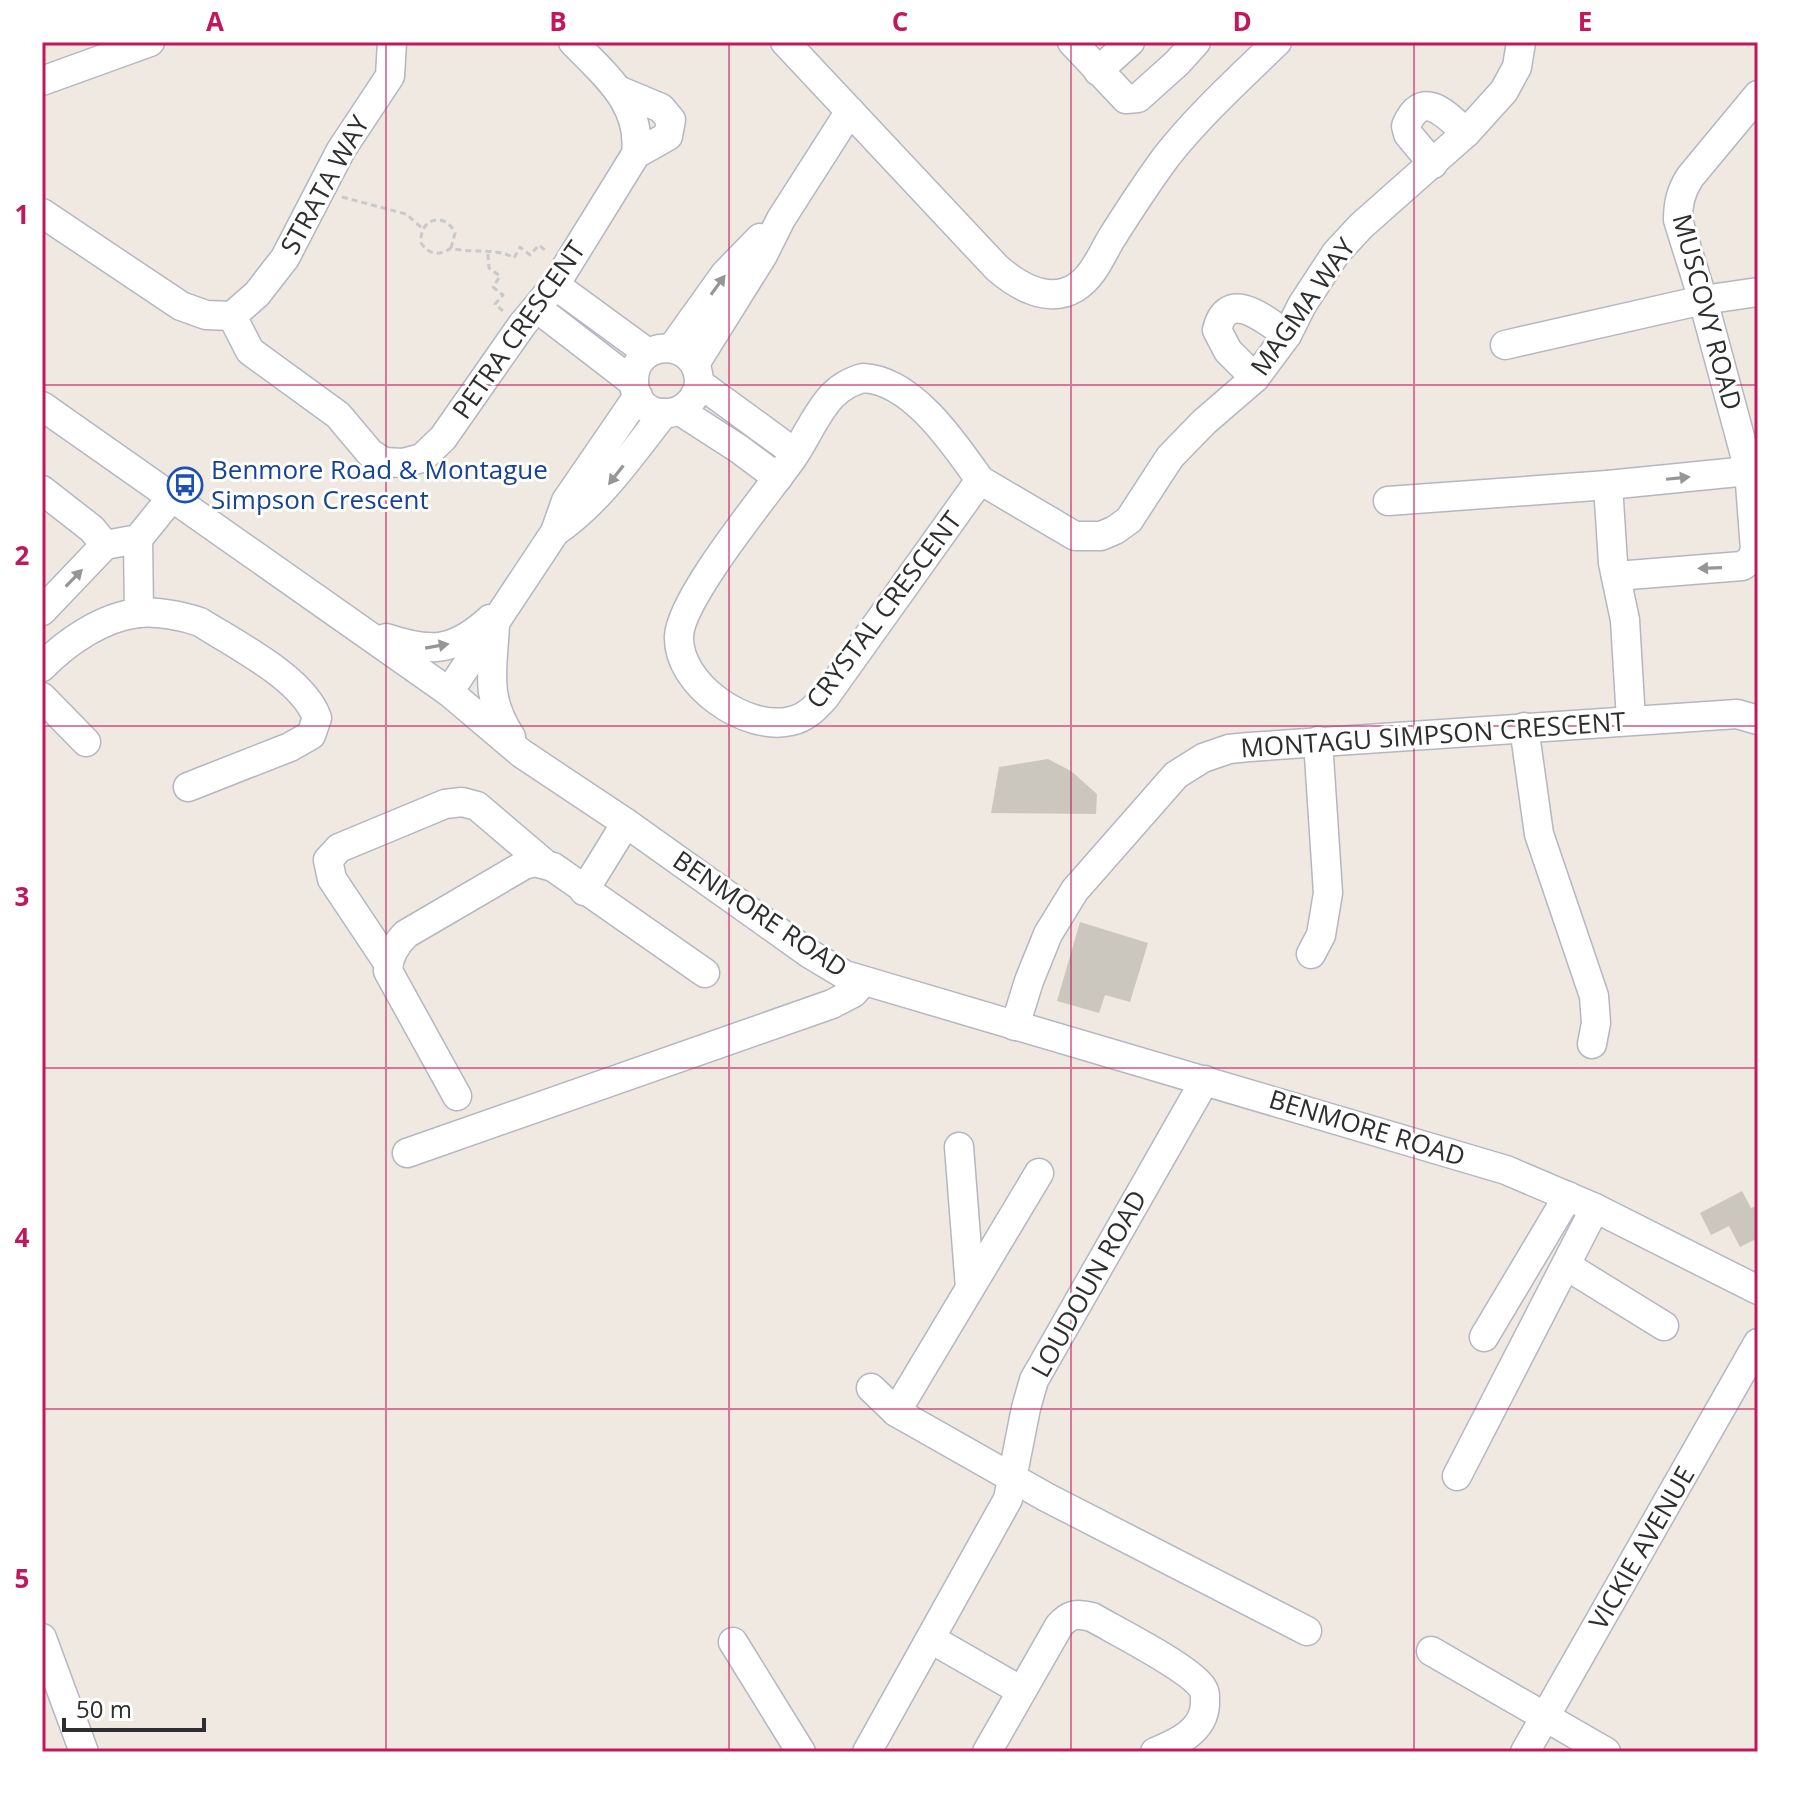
<svg xmlns="http://www.w3.org/2000/svg" width="1800" height="1794" font-family="'Open Sans',sans-serif">
	<rect width="100%" height="100%" fill="#efe9e1"/>
	<!-- building -->
	<g fill="#cbc7bf">
		<path d="M1048,759l23,12 26,23 -1,20 -105,-1 8,-46z"/>
		<path d="M1080,922l68,21 -18,59 -25,-7 -6,18 -42,-12z"/>
		<path d="M1742,1191l9,17 7,-3v33l-18,9 -11,-21 -18,9 -11,-22z"/>
	</g>
	<g fill="none" stroke-linecap="round" stroke-linejoin="round">
		<!-- minor casing -->
		<g stroke="#b4b7c1" stroke-width="31">
			<g id="minor">
				<path d="M785,42l212,226c21,18 51,36 78,20 18,-11 26,-32 36,-49 17,-27 36,-56 55,-82 33,-42 73,-78 111,-115"/>
				<path d="M1072,42l54,57 12,-1 39,-35 19,-21"/>
				<path d="M1098,71l32,-29"/>
				<path d="M42,81l108,-39"/>
				<path d="M618,90l43,18 10,12 -3,16 -32,18"/>
				<path d="M1433,164l-25,-30 -2,-8c16,-39 41,-11 60,7"/>
				<path d="M42,213l139,93 25,9 26,1 18,35 88,64 32,38 14,9 19,1 19,-5 21,-20 79,-113 33,-40 81,-131c6,-50 -31,-79 -63,-112"/>
				<path d="M555,285l93,68"/>
				<path d="M538,309l96,74"/>
				<path d="M232,316l25,-22 28,-36 56,-108 49,-74 2,-34"/>
				<path d="M1505,345l198,-45 55,-8"/>
				<path d="M672,348l53,-74 35,-36"/>
				<path d="M695,364l68,-109 18,-36 69,-108"/>
				<path d="M863,378c49,2 91,65 117,102l-155,217c-10,11 -19,21 -34,24 -45,11 -114,-37 -112,-85 2,-39 88,-142 114,-179 13,-19 23,-44 39,-61 10,-10 18,-14 31,-18z"/>
				<path d="M1255,378l-27,-27 -11,-21c10,-44 50,-9 70,5"/>
				<path d="M699,383c-7,41 -64,40 -65,-1 -2,-44 65,-46 65,1l96,70"/>
				<path d="M42,406l407,286 72,61 105,70 184,131 35,21 661,195 89,38 163,82"/>
				<path d="M680,411l59,38 39,29"/>
				<path d="M980,480l95,56h26l14,-6 14,-10 41,-63 34,-35 51,-44 32,-43 15,-30 34,-52 25,-27 105,-93 38,-42 13,-24 4,-25"/>
				<path d="M1608,485l5,78 12,57 6,100"/>
				<path d="M42,490l50,39 13,16"/>
				<path d="M1388,501l220,-16 150,-15"/>
				<path d="M555,532c45,-31 75,-76 109,-119"/>
				<path d="M1616,576l126,-10 9,-6 4,-10 -6,-80 -46,-170 -25,-80c0,-17 3,-29 12,-43l68,-82"/>
				<path d="M42,611l63,-66 33,-6"/>
				<path d="M139,613l-1,-74 33,-41"/>
				<path d="M495,624c-2,46 -11,72 16,113"/>
				<path d="M386,638c45,15 68,14 104,-19"/>
				<path d="M42,667c24,-25 61,-50 96,-54 19,-2 45,3 62,9 36,23 103,56 117,96l-6,17 -21,12 -102,40"/>
				<path d="M449,692l106,-160 11,-31 72,-105"/>
				<path d="M42,697l44,45"/>
				<path d="M1524,727l15,107 55,162 2,27 -4,21"/>
				<path d="M584,891l42,-68"/>
				<path d="M1311,954l10,-19 7,-42 -10,-152"/>
				<path d="M388,963l-56,-84 -4,-19 11,-12 106,-44 17,-2 15,4 67,57"/>
				<path d="M1015,1026l14,-45 19,-47 27,-44 101,-115 27,-17 26,-9 20,-2 488,-33 21,6"/>
				<path d="M457,1096l-69,-125c0,-15 8,-27 18,-37l118,-69 11,-3 18,5 152,106"/>
				<path d="M959,1147l11,141"/>
				<path d="M407,1153l425,-149 21,-11 10,-11"/>
				<path d="M1567,1266l97,60"/>
				<path d="M1484,1337l84,-141"/>
				<path d="M871,1388l25,24 150,85 261,134"/>
				<path d="M896,1412l143,-239"/>
				<path d="M1457,1476l138,-268"/>
				<path d="M42,1638l42,114"/>
				<path d="M931,1639l89,51"/>
				<path d="M733,1642l68,110"/>
				<path d="M1431,1651l175,101"/>
				<path d="M867,1752l141,-253 18,-91 8,-28 171,-300"/>
				<path d="M987,1752l72,-126c10,-12 18,-13 33,-9 24,14 94,49 109,69 5,6 4,11 4,18 -1,27 -28,39 -50,48"/>
				<path d="M1525,1752l233,-409"/>
			</g>
		</g>
		<!-- path -->
		<g stroke="#c9c9c9" stroke-width="3" stroke-dasharray="6 4" stroke-linecap="butt">
			<path d="M342,197l64,17 16,14"/>
			<path d="M451,248l4,-15c-10,-22 -36,-15 -34,10 8,12 19,13 30,5 20,6 45,-1 63,10l6,-11 10,8 9,-10 8,7"/>
			<path d="M488,254l1,14 11,8 -7,11 10,8 -8,9 8,7"/>
		</g>
		<!-- minor -->
		<use href="#minor" stroke="#fff" stroke-width="28"/>
	</g>
	<!-- one-way arrows -->
	<defs><path id="oneway-solid" d="M-6-.8H1V-3.2L6.5 0L1 3.2V.8H-6Z" transform="scale(2)"/></defs>
	<g fill="#969696">
		<use href="#oneway-solid" transform="translate(718 285) rotate(-54)"/>
		<use href="#oneway-solid" transform="translate(616 475) rotate(128)"/>
		<use href="#oneway-solid" transform="translate(1678 478) rotate(-6)"/>
		<use href="#oneway-solid" transform="translate(1710 568) rotate(178)"/>
		<use href="#oneway-solid" transform="translate(74 578) rotate(-46)"/>
		<use href="#oneway-solid" transform="translate(437 646) rotate(-10)"/>
	</g>
	<!-- grid -->
	<path fill="none" stroke="#c2185b" stroke-width="2" stroke-opacity="0.55" d="M386,42v1710M729,42v1710M1071,42v1710M1414,42v1710M42,385h1716M42,726h1716M42,1068h1716M42,1409h1716"/>
	<!-- icons -->
	<defs>
		<g id="bus-ring" transform="scale(1.8)"><circle r="9.5" fill="#fff" stroke="#1a4fb4" stroke-width="1.5"/><path d="M-5-6H5V4H4V6H2V4H-2V6H-4V4H-5ZM-3.5-4V0h7V-4ZM-3.5 1.2v1.5H-2V1.2ZM2 1.2v1.5H3.5V1.2Z" fill="#1a4fb4"/></g>
	</defs>
	<g fill-rule="evenodd">
		<use href="#bus-ring" x="185" y="485"/>
	</g>
	<g text-anchor="middle" stroke-width="6" stroke-linejoin="round" paint-order="stroke">
		<!-- street labels -->
		<g font-size="26" fill="#2e2e2e" stroke="#fff">
			<text transform="translate(325 185) rotate(-61)" y="9">STRATA WAY</text>
			<text transform="translate(1303 307) rotate(-55)" y="9">MAGMA WAY</text>
			<text transform="translate(1707 312) rotate(75)" y="9">MUSCOVY ROAD</text>
			<text transform="translate(519 330) rotate(-55)" y="9">PETRA CRESCENT</text>
			<text transform="translate(884 610) rotate(-53)" y="9">CRYSTAL CRESCENT</text>
			<text transform="translate(1433 735) rotate(-4)" y="9">MONTAGU SIMPSON CRESCENT</text>
			<text transform="translate(760 914) rotate(34)" y="9">BENMORE ROAD</text>
			<text transform="translate(1367 1128) rotate(17)" y="9">BENMORE ROAD</text>
			<text transform="translate(1089 1284) rotate(-61)" y="9">LOUDOUN ROAD</text>
			<text transform="translate(1642 1548) rotate(-60)" y="9">VICKIE AVENUE</text>
		</g>
		<!-- transit labels -->
		<g font-size="26" fill="#164399" stroke="#fff" text-anchor="start">
			<text x="211" y="479">Benmore Road &amp; Montague<tspan x="211" dy="30">Simpson Crescent</tspan></text>
		</g>
	</g>
	<!-- border -->
	<rect width="1800" height="1794" fill="none" stroke="#ffffff" stroke-width="88"/>
	<!-- scale -->
	<path d="M64 1718v12h140v-12" fill="none" stroke="#2e2e2e" stroke-width="4"/>
	<text x="76" y="1718" font-size="24" fill="#2e2e2e" stroke="#ffffff" stroke-width="6" paint-order="stroke">50 m</text>
	<rect x="44" y="44" width="1712" height="1706" fill="none" stroke="#c2185b" stroke-width="3"/>
	<g font-size="26" text-anchor="middle" font-weight="bold" fill="#c2185b">
		<text x="215" y="31">A</text>
		<text x="558" y="31">B</text>
		<text x="900" y="31">C</text>
		<text x="1242" y="31">D</text>
		<text x="1585" y="31">E</text>
		<text x="22" y="224">1</text>
		<text x="22" y="565">2</text>
		<text x="22" y="906">3</text>
		<text x="22" y="1247">4</text>
		<text x="22" y="1588">5</text>
	</g>
</svg>
